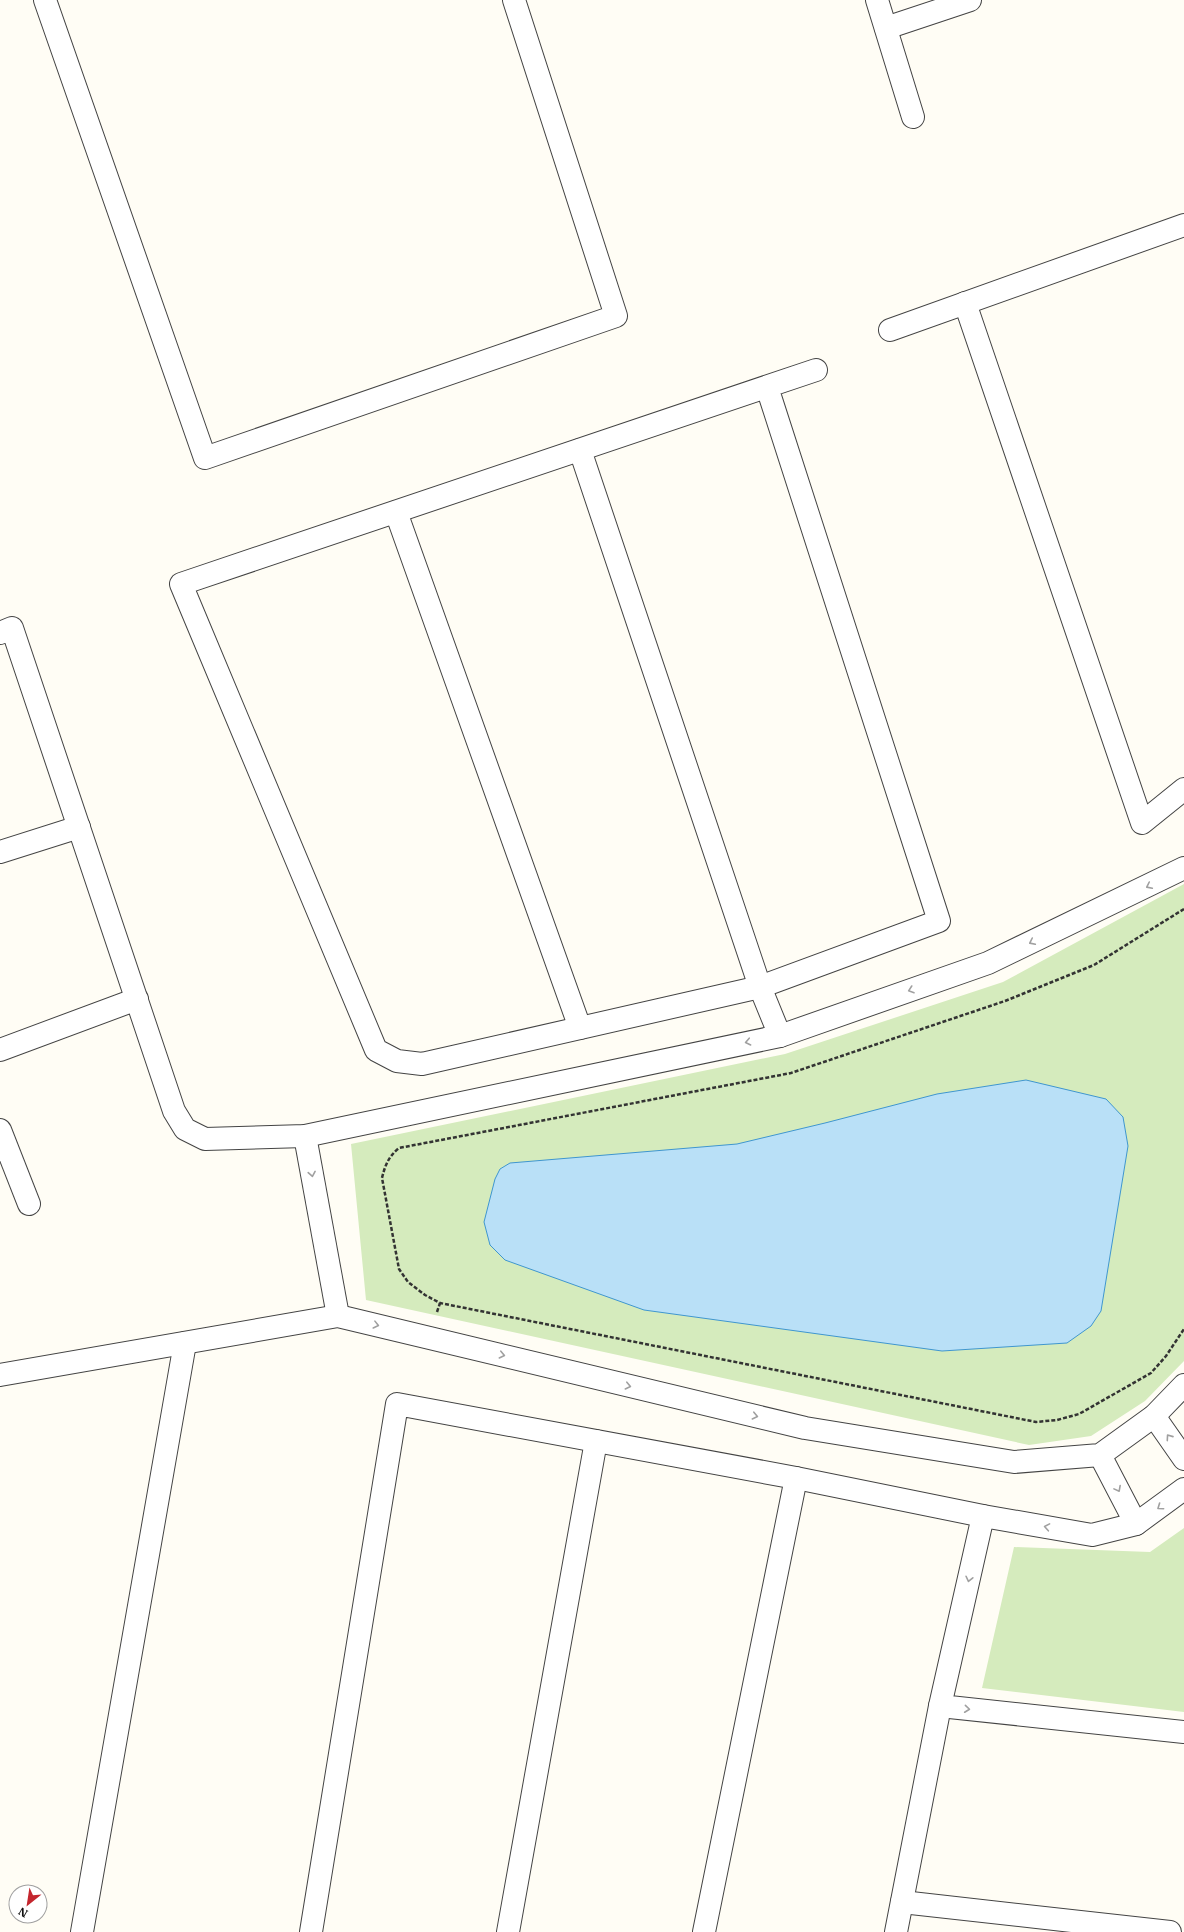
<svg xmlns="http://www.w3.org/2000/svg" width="1184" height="1932" font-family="'IBM Plex Serif',serif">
	<rect width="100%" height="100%" fill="#fffdf5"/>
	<!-- green -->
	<g fill="#d5ebbd">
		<path d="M1184,884v477l-39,40 -54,35 -62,9 -663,-145 -15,-156 434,-90 218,-72z"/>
		<path d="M1184,1528v184l-202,-24 32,-141 136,5z"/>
	</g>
	<!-- water -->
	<path fill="#b9e0f7" stroke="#3f96cf" d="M1026,1080l80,19 17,18 5,29 -27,165 -10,15 -24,17 -125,8 -298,-41 -139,-50 -15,-15 -6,-23 11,-43 5,-10 10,-6 227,-19 88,-21 112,-29z"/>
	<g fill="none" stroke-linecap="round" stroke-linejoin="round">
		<!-- minor casing -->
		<g stroke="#444" stroke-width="24">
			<g id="minor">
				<path d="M45,0l160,458 411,-142 -102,-316"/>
				<path d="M877,0l36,117"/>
				<path d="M886,28l84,-28"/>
				<path d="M965,303l177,520 42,-34"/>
				<path d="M890,330l294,-105"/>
				<path d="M767,387l172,534 -179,66 -338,77 -25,-3 -21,-11 -195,-466 635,-214"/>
				<path d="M580,450l180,537 20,49"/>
				<path d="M396,512l184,516"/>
				<path d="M0,633l12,-5 162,483 11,18 20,10 100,-3 475,-100 208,-73 196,-95"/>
				<path d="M0,852l79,-25"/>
				<path d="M0,1050l137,-51"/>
				<path d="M0,1130l29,74"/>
				<path d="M305,1136l33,180"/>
				<path d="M0,1375l338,-59 467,112 209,34 86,-7 54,-39 30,-31"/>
				<path d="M1154,1416l30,43"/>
				<path d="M1100,1455l36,69 -44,11 -109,-19 -43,190 244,26"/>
				<path d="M1136,1524l48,-35"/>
				<path d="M902,1902l268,30"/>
				<path d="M82,1932l103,-589"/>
				<path d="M311,1932l86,-528 399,74 187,38"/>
				<path d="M508,1932l88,-491"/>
				<path d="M704,1932l92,-454"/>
				<path d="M896,1932l44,-226"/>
			</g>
		</g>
		<!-- path -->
		<g stroke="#333" stroke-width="2.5" stroke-dasharray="4 2" stroke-linecap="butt">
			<path d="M1184,909l-90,56 -89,36 -214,72 -392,75c-11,9 -14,18 -17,30l17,91 9,13 17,13 15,8 596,119 21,-2 22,-6 72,-41 15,-17 18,-27"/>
			<path d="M437,1312l3,-9"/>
		</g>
		<!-- minor -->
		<use href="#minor" stroke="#fff" stroke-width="22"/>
	</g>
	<!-- one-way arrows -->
	<defs><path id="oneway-chevron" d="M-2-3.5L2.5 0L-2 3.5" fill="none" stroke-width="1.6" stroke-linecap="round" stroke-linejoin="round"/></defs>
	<g stroke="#a0a0a0">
		<use href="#oneway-chevron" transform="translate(1149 886) rotate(154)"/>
		<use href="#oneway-chevron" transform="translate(1032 942) rotate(154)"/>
		<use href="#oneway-chevron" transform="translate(911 990) rotate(161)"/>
		<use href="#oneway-chevron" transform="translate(748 1042) rotate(168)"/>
		<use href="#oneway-chevron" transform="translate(312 1174) rotate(80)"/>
		<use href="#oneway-chevron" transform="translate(376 1325) rotate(14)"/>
		<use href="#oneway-chevron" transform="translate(502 1355) rotate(13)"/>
		<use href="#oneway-chevron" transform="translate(628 1386) rotate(13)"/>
		<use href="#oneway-chevron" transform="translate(755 1416) rotate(13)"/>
		<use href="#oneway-chevron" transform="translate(1169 1437) rotate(-125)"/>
		<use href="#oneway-chevron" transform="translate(1118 1489) rotate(62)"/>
		<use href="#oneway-chevron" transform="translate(1160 1507) rotate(145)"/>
		<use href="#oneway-chevron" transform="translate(1047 1527) rotate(-170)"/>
		<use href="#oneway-chevron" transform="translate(969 1579) rotate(103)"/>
		<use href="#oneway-chevron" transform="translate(967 1709) rotate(6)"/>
	</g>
	<!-- north arrow -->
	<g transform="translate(28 1904) rotate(210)"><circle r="19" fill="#ffffff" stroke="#a0a0a0"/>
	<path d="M0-3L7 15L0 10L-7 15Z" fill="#c4262e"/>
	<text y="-6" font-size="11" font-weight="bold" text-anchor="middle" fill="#111111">N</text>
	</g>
</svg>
